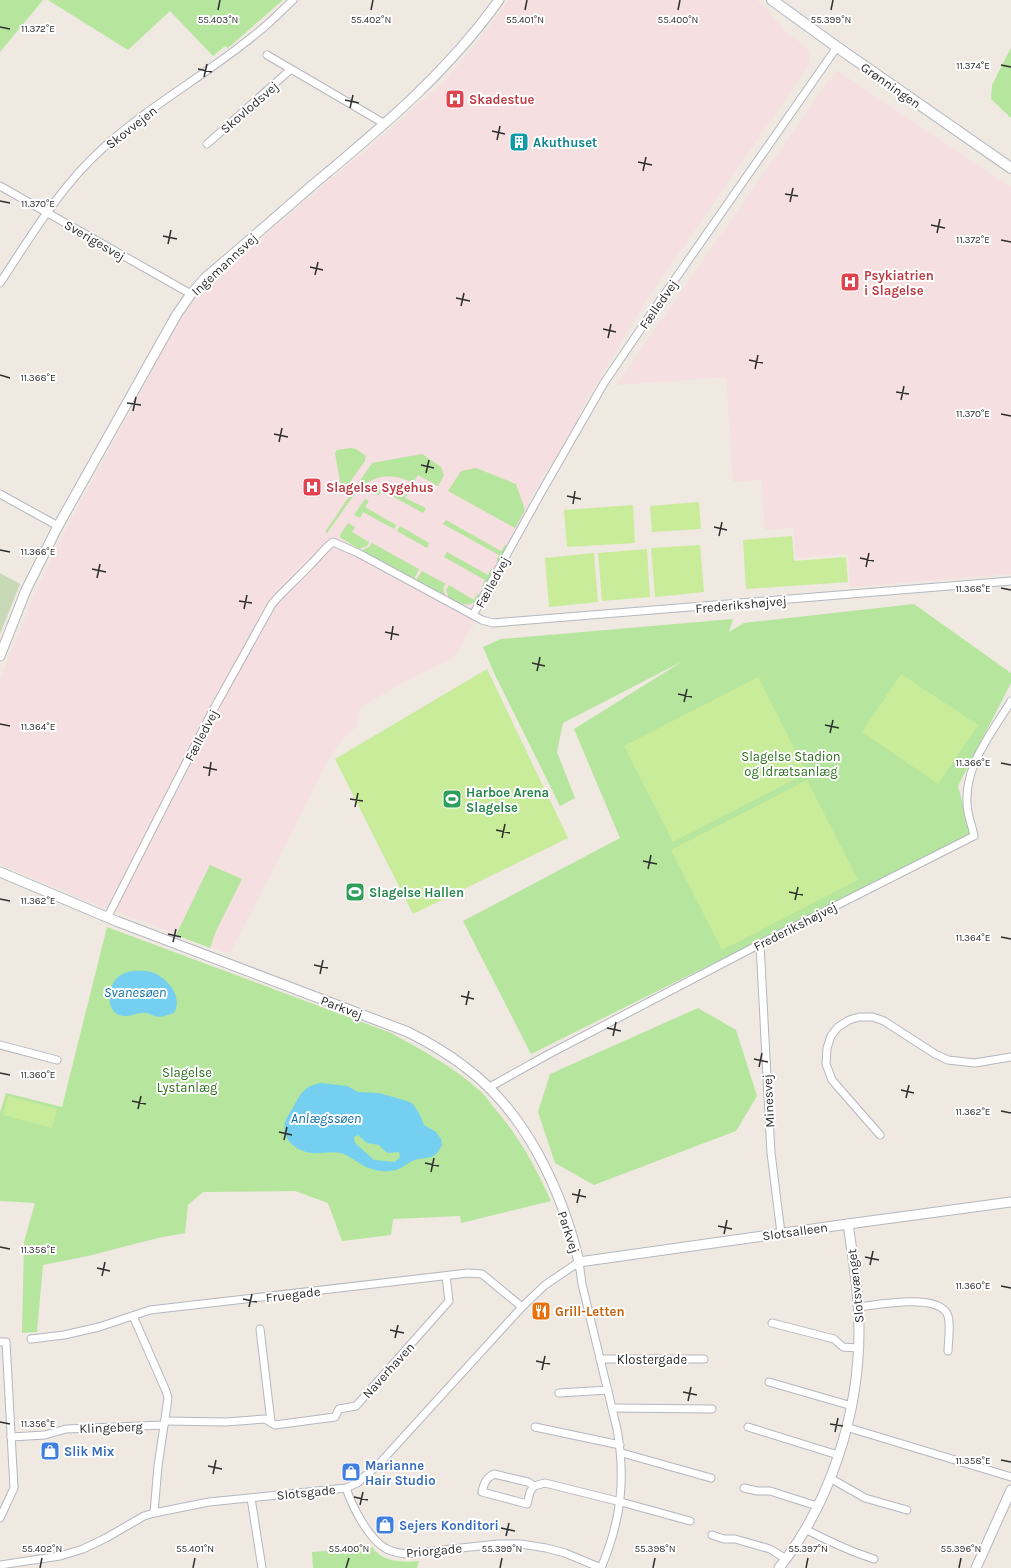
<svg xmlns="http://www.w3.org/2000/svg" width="1011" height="1568" font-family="Karla,sans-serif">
	<rect width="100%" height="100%" fill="#efe9e1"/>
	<!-- medical -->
	<g fill="#f5dfe0">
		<path d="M508,0h249l9,8 18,22 23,18 3,8 -2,10 -162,235 -58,97 -8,13 -1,7 -23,41 -11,14 -17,29 1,5 -51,92 -5,27 -20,32 -56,28 -36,21 -5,20 -13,11 -13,19 -99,194 -4,2 -135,-50 -92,-39v-184l38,-94 30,-61 54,-98 57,-107 20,-26 26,-25 169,-143 49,-44 34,-39z"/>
		<path d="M836,70l175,117v387l-161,13 -2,-33 -52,4 -3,-30 -28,2 -4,-50 -28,2 -7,-105 -110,8z"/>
	</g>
	<!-- green -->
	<g fill="#b6e59e">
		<path d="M0,0h43l-43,52z"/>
		<path d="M48,0h235l-55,48 -3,-2 -12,10 -43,-45 -42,39z"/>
		<path d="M1011,48v70l-20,-19 1,-14z"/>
		<path d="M351,448l5,1 10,7 -1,5 -23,32 -7,-40 2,-3z"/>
		<path d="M422,454l19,13 3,8 -6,11 -20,-11 -5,8c-23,-12 -43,-8 -59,12l-27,38 -2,-1 47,-69z"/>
		<path d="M476,468l40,16 9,26 -10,18 -67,-37 13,-20z"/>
		<path d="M387,487h12l10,4 -4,7 21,10 -3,5 -40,-22 -5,4 -4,-2v-2z"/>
		<path d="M365,499l4,2 -4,6 31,18 -2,4 -31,-17 -3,6 -6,-3z"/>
		<path d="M446,520l55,31 4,-6 3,1 -9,16 -3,-1 3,-6 -56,-31z"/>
		<path d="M348,523l7,4 -3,5 17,10 -2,4 -8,3 -18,-11 -1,-3z"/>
		<path d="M400,526l29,17 -2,5 -30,-17z"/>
		<path d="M372,543l47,26 -5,10 -52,-29 7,-3z"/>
		<path d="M447,552l41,23 3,-6 3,2 -9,17 -3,-2 3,-6 -41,-23z"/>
		<path d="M422,571l24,13 -3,4 2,8 -29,-16z"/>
		<path d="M449,585l25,15 3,-6 3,2c-8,13 -20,9 -31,2l-3,-8z"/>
		<path d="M914,604l97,69v10l-53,103 13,49 -440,219 -68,-133 157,-83 -46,-109 109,-68 -120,62 -6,29 18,46 -15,8 -65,-131 -12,-28 18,-8 232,-20 -4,13 15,-9z"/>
		<path d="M210,865l32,14 -26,52 -6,17 -34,-13z"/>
		<path d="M107,927l284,106c31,17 63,34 89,58 6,5 11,13 16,19 24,28 40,58 55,91l-90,22 -1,-7 -67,3 -2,16 -49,6 -14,-38 -33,-12 -92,1 -15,13 -3,28 -27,5 -70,18 -45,9 -6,67 -15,1 2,-91 11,-39 -35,-2v-89l6,-19 56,14z"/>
		<path d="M698,1008l38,22 21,66 -21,35 -142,54 -39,-22 -17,-51 12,-38z"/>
		<path d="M372,1547c10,15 31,16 47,14l-2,7h-104l-1,-16z"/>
	</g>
	<!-- cemetery -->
	<path fill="#c8d9b8" d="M0,573l20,11 -20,50z"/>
	<!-- pitch -->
	<g fill="#c9ec9a">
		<path d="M699,502l2,27 -49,3 -2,-26z"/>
		<path d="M633,505l2,38 -68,4 -3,-37z"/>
		<path d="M792,536l2,25 52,-4 2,25 -102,7 -3,-49z"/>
		<path d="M700,545l4,47 -49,5 -4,-49z"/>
		<path d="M647,549l3,48 -48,4 -4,-48z"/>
		<path d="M594,553l4,49 -49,5 -4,-49z"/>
		<path d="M487,669l81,169 -155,76 -78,-155z"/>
		<path d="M901,674l77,51 -40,59 -76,-52z"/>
		<path d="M758,677l49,96 -134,69 -49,-96z"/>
		<path d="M807,780l51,100 -136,70 -51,-100z"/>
		<path d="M8,1096l49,13 -5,19 -49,-13z"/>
	</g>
	<!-- water -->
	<g fill="#75cff0" fill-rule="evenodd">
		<path d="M132,971c6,0 15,-1 22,2 15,7 29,24 20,40 -5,1 -10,4 -15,4 -4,0 -8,-3 -12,-4 -10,-2 -18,6 -28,2 -14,-6 -11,-29 -1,-38 4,-3 8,-5 14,-6z"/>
		<path d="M321,1083l26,3 11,6 21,1 28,8 6,3 6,9 5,12 12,7 5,7 1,6c-8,16 -13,11 -27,15 -7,2 -12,8 -19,10 -15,3 -27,0 -40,-9 -5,-3 -10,-7 -16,-8 -9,-2 -19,1 -28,0 -14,-1 -31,-13 -27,-30 1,-6 7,-13 10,-19 6,-12 12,-19 26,-21zM358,1135l9,8 12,2 7,7 3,1 10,-1 1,5 -5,5 -21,-2 -19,-17 -1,-6z"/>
	</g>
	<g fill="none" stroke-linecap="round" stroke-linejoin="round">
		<!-- minor casing -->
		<g stroke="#b4b7c1" stroke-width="9">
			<g id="minor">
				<path d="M267,55l118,69"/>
				<path d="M207,144l83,-74"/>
				<path d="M0,186l191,108"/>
				<path d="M0,283c31,-47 60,-96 102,-134 48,-44 106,-75 155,-116 13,-10 24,-22 36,-33"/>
				<path d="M0,494l58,32"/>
				<path d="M473,615l69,-124 62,-108 51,-75 182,-261"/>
				<path d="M107,918l104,-204 61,-110c12,-14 26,-26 39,-40 8,-7 13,-16 22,-22l25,11 124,67 11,3 518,-42"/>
				<path d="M760,944l11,209 10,80"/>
				<path d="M0,1045l57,15"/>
				<path d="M488,1088l61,-34 211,-110 214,-108c-2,-11 -7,-22 -7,-33 -2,-39 25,-70 44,-102"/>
				<path d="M880,1135l-48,-55 -6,-16 1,-16 4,-12 7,-9 11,-7 10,-3h14l11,4 51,33 13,6 27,3 36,-6"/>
				<path d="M858,1307c20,-2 74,-13 88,5 6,7 2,30 2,39"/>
				<path d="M133,1316l33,75 2,7 -10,68 -4,47"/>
				<path d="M772,1323l62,16 9,8 15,1"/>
				<path d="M260,1329l11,93"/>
				<path d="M31,1339l33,-4 35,-8 51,-17 318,-37 14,1 40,33"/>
				<path d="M0,1342h6l8,146 -14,30"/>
				<path d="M600,1359h104"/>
				<path d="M769,1382l83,24"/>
				<path d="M559,1393l49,-3"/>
				<path d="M612,1408l100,1"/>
				<path d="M165,1421l61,1 39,-3 10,6 60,-8 4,-8 17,-3 93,-105 -3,-25"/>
				<path d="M535,1427l85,18"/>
				<path d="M748,1427l90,28"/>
				<path d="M846,1427l165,50"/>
				<path d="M11,1437l34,-2 21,-6 98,-4"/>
				<path d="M622,1453l89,25"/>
				<path d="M830,1478l35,20 42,12"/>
				<path d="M534,1486l-6,-4 -34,-8c-8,4 -10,9 -12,18l45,12 3,-12 4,-6 11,-3 76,19 69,19"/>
				<path d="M346,1488c6,18 22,50 39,60 6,4 13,5 21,6l92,-10h23l25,4 19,5 36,15"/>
				<path d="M744,1488l13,3h13l47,15"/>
				<path d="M251,1498l11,70"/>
				<path d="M805,1529c23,12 44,22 69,30"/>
				<path d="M712,1535l12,4h11l35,10 16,10"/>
				<path d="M0,1565l60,-9 23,-7 23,-11 38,-22 10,-3 55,-11 137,-14 11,-5 21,-18 144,-158 23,-22 34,-23 3,22 35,145c9,50 4,92 -16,139"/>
			</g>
		</g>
		<!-- tertiary casing -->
		<g stroke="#b4b7c1" stroke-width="11">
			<g id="tertiary">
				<path d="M0,656l26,-66 32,-64 119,-212 14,-20 14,-16c37,-31 73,-63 110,-95 68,-57 132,-110 184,-183"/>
				<path d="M0,872l116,49 292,111c20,10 39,21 57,35 61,45 97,124 114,195l269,-38 163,-22"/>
				<path d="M779,1568c52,-66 80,-154 80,-238 0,-36 -6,-72 -11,-106"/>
				<path d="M976,1568l35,-78"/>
			</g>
		</g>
		<!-- secondary casing -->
		<g stroke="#b4b7c1" stroke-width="12">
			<path id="secondary" d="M772,0l65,47 174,121"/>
		</g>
		<!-- minor -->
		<use href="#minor" stroke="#fff" stroke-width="7"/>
		<!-- tertiary -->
		<use href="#tertiary" stroke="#fff" stroke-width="9"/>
		<!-- secondary -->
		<use href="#secondary" stroke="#fff" stroke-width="10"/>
	</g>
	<!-- ticks -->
	<path fill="none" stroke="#2e2e2e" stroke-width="1.5" d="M218,10l2,-10M371,10l2,-10M525,10l2,-10M678,10l2,-10M831,10l2,-10M0,27l10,2M1001,65l10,2M198,69l14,3M204,77l3,-13M345,100l14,3M350,108l3,-13M492,131l13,3M497,140l3,-14M638,162l14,3M643,171l3,-14M785,194l13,2M0,201l10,2M790,202l3,-14M931,225l14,3M937,233l3,-14M163,236l14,3M1001,240l10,2M168,244l3,-14M310,267l13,3M315,275l3,-13M456,298l14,3M461,306l3,-13M603,329l13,3M608,338l3,-14M749,360l14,3M755,369l3,-14M0,375l10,3M896,392l13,2M901,400l3,-14M127,403l14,2M133,411l3,-14M1001,414l10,2M274,434l14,3M279,442l3,-14M421,465l13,3M426,473l3,-13M567,496l14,3M573,504l2,-13M714,527l13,3M719,536l3,-14M0,550l10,2M860,558l14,3M866,567l3,-14M92,569l14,3M97,578l3,-14M1001,588l10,2M239,601l13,2M244,609l3,-14M385,632l14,3M391,640l2,-14M532,663l13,3M537,671l3,-14M678,694l14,3M684,702l3,-13M0,724l10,2M825,725l14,3M830,733l3,-13M1001,763l10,2M203,767l14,3M209,776l2,-14M350,799l13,2M355,807l3,-14M496,830l14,3M502,838l3,-14M643,861l14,3M648,869l3,-14M789,892l14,3M0,899l10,2M795,900l3,-13M168,934l13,3M1001,937l10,2M173,942l3,-13M314,965l14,3M320,974l3,-14M461,996l13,3M466,1005l3,-14M607,1028l14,3M613,1036l3,-14M754,1059l14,3M759,1067l3,-14M0,1073l10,2M901,1090l13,3M906,1098l3,-13M132,1101l14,3M138,1109l3,-13M1001,1111l10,2M279,1132l13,3M284,1140l3,-13M425,1163l14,3M431,1172l3,-14M572,1194l14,3M577,1203l3,-14M718,1226l14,3M724,1234l3,-14M0,1247l10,2M865,1257l14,3M870,1265l3,-14M97,1268l13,3M102,1276l3,-14M1001,1286l10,2M243,1299l14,3M249,1307l3,-13M390,1330l14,3M395,1338l3,-13M536,1361l14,3M542,1370l3,-14M683,1392l14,3M688,1401l3,-14M0,1422l10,2M830,1424l13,2M835,1432l3,-14M1001,1460l10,2M208,1466l14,3M213,1474l3,-14M354,1497l14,3M360,1505l3,-13M501,1528l14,3M506,1536l3,-13M40,1568l2,-10M193,1568l2,-10M346,1568l3,-10M500,1568l2,-10M653,1568l2,-10M806,1568l2,-10M959,1568l2,-10"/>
	<!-- icons -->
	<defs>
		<g id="hospital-square" transform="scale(1)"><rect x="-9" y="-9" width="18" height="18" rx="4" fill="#e0444e" stroke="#fff"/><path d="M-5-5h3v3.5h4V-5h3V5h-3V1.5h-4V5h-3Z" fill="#fff"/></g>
		<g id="building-square" transform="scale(1)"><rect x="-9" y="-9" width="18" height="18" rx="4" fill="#0f9aa8" stroke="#fff"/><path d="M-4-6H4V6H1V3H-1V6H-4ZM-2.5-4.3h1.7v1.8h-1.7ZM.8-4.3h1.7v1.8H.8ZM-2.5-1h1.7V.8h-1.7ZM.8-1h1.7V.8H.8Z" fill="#fff"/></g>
		<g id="stadium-square" transform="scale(1)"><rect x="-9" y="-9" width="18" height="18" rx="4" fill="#2e9e5b" stroke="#fff"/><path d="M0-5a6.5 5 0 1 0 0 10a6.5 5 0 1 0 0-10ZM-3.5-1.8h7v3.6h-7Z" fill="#fff"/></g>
		<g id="restaurant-square" transform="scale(1)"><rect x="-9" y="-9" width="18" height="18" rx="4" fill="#e8710a" stroke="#fff"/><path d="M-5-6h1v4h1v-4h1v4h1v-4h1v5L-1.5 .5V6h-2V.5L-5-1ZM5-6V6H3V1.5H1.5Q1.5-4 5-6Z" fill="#fff"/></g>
		<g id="shop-square" transform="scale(1)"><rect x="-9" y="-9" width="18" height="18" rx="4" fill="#3f7fe0" stroke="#fff"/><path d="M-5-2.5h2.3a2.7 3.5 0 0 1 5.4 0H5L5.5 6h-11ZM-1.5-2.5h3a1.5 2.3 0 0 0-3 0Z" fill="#fff"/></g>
	</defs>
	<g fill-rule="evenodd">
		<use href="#hospital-square" x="455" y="99"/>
		<use href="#building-square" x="519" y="142"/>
		<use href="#hospital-square" x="850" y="282"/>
		<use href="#hospital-square" x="312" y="487"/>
		<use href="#stadium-square" x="452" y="799"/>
		<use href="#stadium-square" x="355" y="892"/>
		<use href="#restaurant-square" x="541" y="1311"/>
		<use href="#shop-square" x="50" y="1451"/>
		<use href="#shop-square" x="351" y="1472"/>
		<use href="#shop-square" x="385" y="1525"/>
	</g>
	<g text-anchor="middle" stroke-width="4" stroke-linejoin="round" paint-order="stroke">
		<!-- street labels -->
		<g font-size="13" fill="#2e2e2e" stroke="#fff">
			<text transform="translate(891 85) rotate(35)" y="5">Grønningen</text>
			<text transform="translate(249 107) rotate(-41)" y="5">Skovlodsvej</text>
			<text transform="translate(131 127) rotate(-38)" y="5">Skovvejen</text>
			<text transform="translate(95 240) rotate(30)" y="5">Sverigesvej</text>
			<text transform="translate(224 264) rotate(-43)" y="5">Ingemannsvej</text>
			<text transform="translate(658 304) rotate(-55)" y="5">Fælledvej</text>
			<text transform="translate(492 582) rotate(-61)" y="5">Fælledvej</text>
			<text transform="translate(741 604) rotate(-5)" y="5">Frederikshøjvej</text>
			<text transform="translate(201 735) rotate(-62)" y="5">Fælledvej</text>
			<text transform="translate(795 926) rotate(-27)" y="5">Frederikshøjvej</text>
			<text transform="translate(342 1007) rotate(21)" y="5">Parkvej</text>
			<text transform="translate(768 1101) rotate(-93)" y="5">Minesvej</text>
			<text transform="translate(795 1231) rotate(-8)" y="5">Slotsalleen</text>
			<text transform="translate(569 1232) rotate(72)" y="5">Parkvej</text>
			<text transform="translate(855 1286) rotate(-96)" y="5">Slotsvænget</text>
			<text transform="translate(293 1294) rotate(-7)" y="5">Fruegade</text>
			<text x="652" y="1364">Klostergade</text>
			<text transform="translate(388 1370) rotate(-48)" y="5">Naverhaven</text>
			<text transform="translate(111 1427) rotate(-2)" y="5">Klingeberg</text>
			<text transform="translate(306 1492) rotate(-6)" y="5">Slotsgade</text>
			<text transform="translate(434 1550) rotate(-5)" y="5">Priorgade</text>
		</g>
		<!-- health labels -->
		<g font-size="13" font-weight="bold" fill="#be3a42" stroke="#fff" text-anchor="start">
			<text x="469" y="104">Skadestue</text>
			<text x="864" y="280">Psykiatrien<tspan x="864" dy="15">i Slagelse</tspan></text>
			<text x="326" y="492">Slagelse Sygehus</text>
		</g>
		<!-- culture labels -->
		<g font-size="13" font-weight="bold" fill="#0d838f" stroke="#fff" text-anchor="start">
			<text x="533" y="147">Akuthuset</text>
		</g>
		<!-- park labels -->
		<g font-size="13" fill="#2c6e1b" stroke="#fff">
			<text x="791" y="761">Slagelse Stadion<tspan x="791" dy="15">og Idrætsanlæg</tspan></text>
			<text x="187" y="1077">Slagelse<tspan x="187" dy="15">Lystanlæg</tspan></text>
		</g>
		<!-- leisure labels -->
		<g font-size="13" font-weight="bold" fill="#27864d" stroke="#fff" text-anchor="start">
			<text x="466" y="797">Harboe Arena<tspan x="466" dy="15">Slagelse</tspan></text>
			<text x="369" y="897">Slagelse Hallen</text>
		</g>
		<!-- food labels -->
		<g font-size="13" font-weight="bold" fill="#c56008" stroke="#fff" text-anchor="start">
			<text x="555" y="1316">Grill-Letten</text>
		</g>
		<!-- shop labels -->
		<g font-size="13" font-weight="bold" fill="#366cbe" stroke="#fff" text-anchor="start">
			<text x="64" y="1456">Slik Mix</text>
			<text x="365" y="1470">Marianne<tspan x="365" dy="15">Hair Studio</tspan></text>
			<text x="399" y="1530">Sejers Konditori</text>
		</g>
		<!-- water labels -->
		<g font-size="14" font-style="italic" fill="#0d6fa3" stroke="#fff">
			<text x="135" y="997">Svanesøen</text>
			<text x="326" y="1123">Anlægssøen</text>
		</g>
	</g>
	<g font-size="10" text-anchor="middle" fill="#2e2e2e" stroke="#fff" stroke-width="4" stroke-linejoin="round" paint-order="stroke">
		<text x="218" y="23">55.403°N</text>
		<text x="371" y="23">55.402°N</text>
		<text x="525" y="23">55.401°N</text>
		<text x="678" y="23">55.400°N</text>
		<text x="831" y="23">55.399°N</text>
		<text x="38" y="32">11.372°E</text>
		<text x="973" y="69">11.374°E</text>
		<text x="38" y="207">11.370°E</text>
		<text x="973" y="243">11.372°E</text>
		<text x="38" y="381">11.368°E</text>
		<text x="973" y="417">11.370°E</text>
		<text x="38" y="555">11.366°E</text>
		<text x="973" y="592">11.368°E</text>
		<text x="38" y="730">11.364°E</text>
		<text x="973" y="766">11.366°E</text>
		<text x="38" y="904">11.362°E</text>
		<text x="973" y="941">11.364°E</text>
		<text x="38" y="1078">11.360°E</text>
		<text x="973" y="1115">11.362°E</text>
		<text x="38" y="1253">11.358°E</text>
		<text x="973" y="1289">11.360°E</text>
		<text x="38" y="1427">11.356°E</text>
		<text x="973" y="1464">11.358°E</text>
		<text x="42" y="1552">55.402°N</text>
		<text x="195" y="1552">55.401°N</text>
		<text x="349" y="1552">55.400°N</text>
		<text x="502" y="1552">55.399°N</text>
		<text x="655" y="1552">55.398°N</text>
		<text x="808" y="1552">55.397°N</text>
		<text x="961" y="1552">55.396°N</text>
	</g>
</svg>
